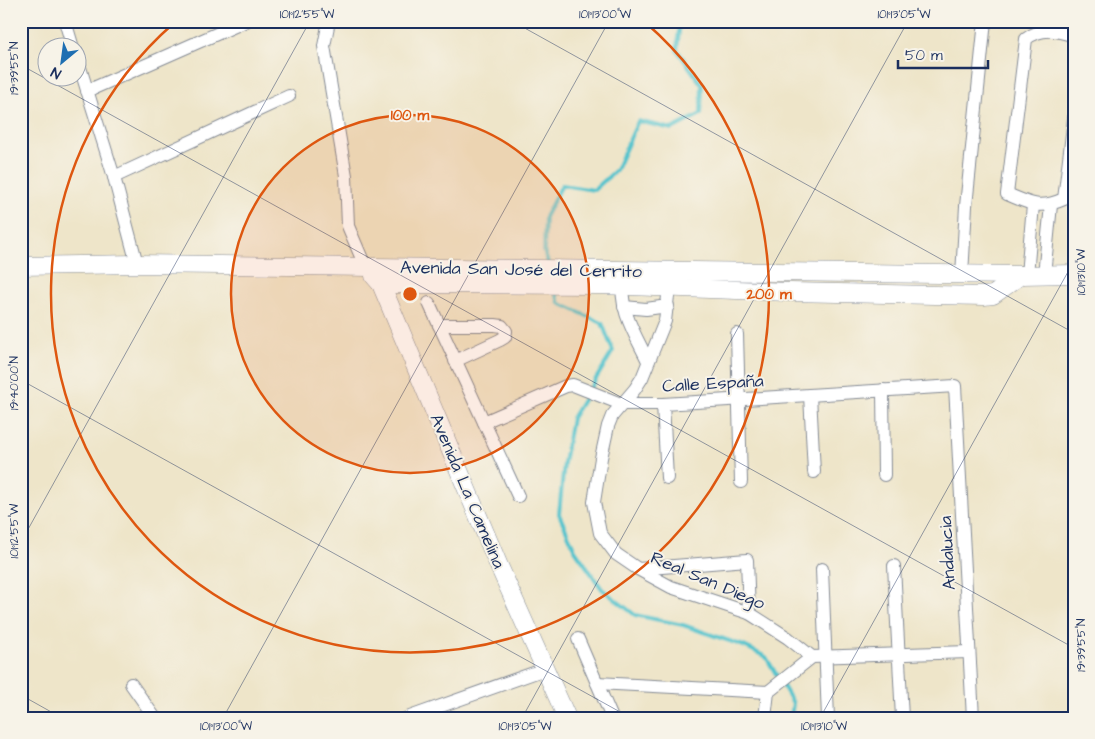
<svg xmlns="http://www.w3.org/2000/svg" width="1095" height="739" font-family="'Architects Daughter',sans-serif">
	<rect width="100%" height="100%" fill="#f7f3e8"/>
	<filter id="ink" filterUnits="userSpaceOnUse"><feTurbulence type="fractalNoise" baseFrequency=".02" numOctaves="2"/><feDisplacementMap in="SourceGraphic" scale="10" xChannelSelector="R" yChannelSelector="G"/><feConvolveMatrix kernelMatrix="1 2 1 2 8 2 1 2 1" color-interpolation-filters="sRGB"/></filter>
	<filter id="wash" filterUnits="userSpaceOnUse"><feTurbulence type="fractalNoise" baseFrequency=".0096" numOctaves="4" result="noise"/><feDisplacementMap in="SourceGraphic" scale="20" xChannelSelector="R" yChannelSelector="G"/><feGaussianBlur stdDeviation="1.12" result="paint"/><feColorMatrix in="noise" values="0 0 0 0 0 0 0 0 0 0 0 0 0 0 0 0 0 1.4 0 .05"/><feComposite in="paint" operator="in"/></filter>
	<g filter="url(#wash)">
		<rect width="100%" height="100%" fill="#eee5c9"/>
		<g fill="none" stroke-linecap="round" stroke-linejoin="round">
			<!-- stream -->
			<g stroke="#57c4cd" stroke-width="4">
				<path d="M548,263l-4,-12 1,-34 17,-32 32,5 22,-20 22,-49 34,8 29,-15 1,-29 -25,-35 3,-29"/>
				<path d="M555,289l4,14 43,20 11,28 -41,67 -8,45 -5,51 16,36 27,39 33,26 48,10 61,21 22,11 27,46 -2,15"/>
			</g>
		</g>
	</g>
	<g filter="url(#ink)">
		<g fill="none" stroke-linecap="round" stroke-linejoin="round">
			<!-- street casing -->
			<g stroke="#848a94" stroke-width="14">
				<g id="street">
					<path d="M65,21l8,27"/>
					<path d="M329,21l-5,25 22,130 2,50 17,40"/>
					<path d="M1074,36c-17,-6 -33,-9 -48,3l-19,155c24,10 32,16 57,5l10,-81"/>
					<path d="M78,61l36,116 23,87"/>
					<path d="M87,91l159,-70"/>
					<path d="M114,177l175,-81"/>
					<path d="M962,275l4,-69 19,-185"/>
					<path d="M1027,275l6,-70"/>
					<path d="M1044,275l7,-70"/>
					<path d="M624,279c-7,28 12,57 24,82"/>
					<path d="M665,281l3,15 -3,25 -23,57 -7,11 -23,27 -4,10 -7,32 -7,44 6,31 16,21 22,15 33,18 78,26 39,25 24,19"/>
					<path d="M429,303l89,193"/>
					<path d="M624,307l22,2 22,-3"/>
					<path d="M439,325h56l7,1 4,5 -1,6 -5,3 -45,21"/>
					<path d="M737,334l4,148"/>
					<path d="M883,390l1,85"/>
					<path d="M810,395l4,77"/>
					<path d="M663,404l4,74"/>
					<path d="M484,422l82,-36 7,-1 48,19h42l292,-18 18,332"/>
					<path d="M894,566l8,152"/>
					<path d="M638,569l109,-9 2,53"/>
					<path d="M822,569l6,149"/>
					<path d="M578,639l34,79"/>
					<path d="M597,683l171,9"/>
					<path d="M131,684l24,34"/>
					<path d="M768,692l44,-35 157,-5"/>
					<path d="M407,718l138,-49"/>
					<path d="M765,718l3,-26"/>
				</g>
			</g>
			<!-- secondary casing -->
			<g stroke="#848a94" stroke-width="19">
				<g id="secondary">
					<path d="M21,266l116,-2 884,11 53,-1"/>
					<path d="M374,276l7,8 118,282 68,152"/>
					<path d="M381,284l220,1 188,7 195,4 9,-1 28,-20"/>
				</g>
			</g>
			<!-- street -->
			<use href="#street" stroke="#fff" stroke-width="12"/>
			<!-- secondary -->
			<use href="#secondary" stroke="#fff" stroke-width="18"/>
		</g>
	</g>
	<!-- ticks -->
	<path fill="none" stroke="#1b2f5e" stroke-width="1" stroke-opacity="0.45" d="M512,21l562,312M21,65l1053,583M21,380l610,338M21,542l289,-521M21,695l41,23M223,718l386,-697M522,718l386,-697M820,718l254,-457"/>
	<!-- distance rings -->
	<circle cx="410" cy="294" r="179" fill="#de5710" fill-opacity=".12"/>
	<g fill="none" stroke="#de5710" stroke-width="2.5">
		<circle cx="410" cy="294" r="179"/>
		<path d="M646 23A359 359 0 1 1 174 23"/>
	</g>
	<g text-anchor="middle" stroke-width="4" stroke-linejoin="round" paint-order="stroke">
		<!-- street labels -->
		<g font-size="18" fill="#1b2f5e" stroke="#f7f3e8">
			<text transform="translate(521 269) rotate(1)" y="6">Avenida San José del Cerrito</text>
			<text transform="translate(713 383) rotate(-3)" y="6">Calle España</text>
			<text transform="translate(468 491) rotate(67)" y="6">Avenida La Camelina</text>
			<text transform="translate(947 553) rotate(-93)" y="6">Andalucia</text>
			<text transform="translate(708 580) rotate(23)" y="6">Real San Diego</text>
		</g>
	</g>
	<circle cx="410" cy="294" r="8" fill="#de5710" stroke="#f7f3e8" stroke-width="2.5"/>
	<g font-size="15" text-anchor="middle" font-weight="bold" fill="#de5710" stroke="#f7f3e8" stroke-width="4" stroke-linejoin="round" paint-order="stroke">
		<text x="410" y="120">100 m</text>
		<text x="769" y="299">200 m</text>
	</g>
	<!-- margin -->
	<rect width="1095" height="739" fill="none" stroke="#f7f3e8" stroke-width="55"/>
	<!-- north arrow -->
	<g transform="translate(62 62) rotate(209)"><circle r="24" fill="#f7f3e8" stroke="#9fa5b1"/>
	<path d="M0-4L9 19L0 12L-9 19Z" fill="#1f6fb2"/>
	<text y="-8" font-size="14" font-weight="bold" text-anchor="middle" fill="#1b2f5e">N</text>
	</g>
	<!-- scale -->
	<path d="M898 60v8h90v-8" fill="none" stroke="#1b2f5e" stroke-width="2.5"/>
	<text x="905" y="60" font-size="15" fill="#1b2f5e" stroke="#f7f3e8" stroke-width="4" paint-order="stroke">50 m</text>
	<rect x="28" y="28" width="1040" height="684" fill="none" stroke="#1b2f5e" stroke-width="2"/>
	<g font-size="12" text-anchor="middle" fill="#1b2f5e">
		<text x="307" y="18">101°12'55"W</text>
		<text x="605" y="18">101°13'00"W</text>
		<text x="904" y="18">101°13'05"W</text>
		<text transform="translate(14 68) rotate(-90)" y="4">19°39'55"N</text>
		<text transform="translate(1081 272) rotate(-90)" y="4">101°13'10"W</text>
		<text transform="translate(14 383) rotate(-90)" y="4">19°40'00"N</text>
		<text transform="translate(14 531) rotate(-90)" y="4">101°12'55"W</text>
		<text transform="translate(1081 645) rotate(-90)" y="4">19°39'55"N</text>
		<text x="226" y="730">101°13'00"W</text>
		<text x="525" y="730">101°13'05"W</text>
		<text x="824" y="730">101°13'10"W</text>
	</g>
</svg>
